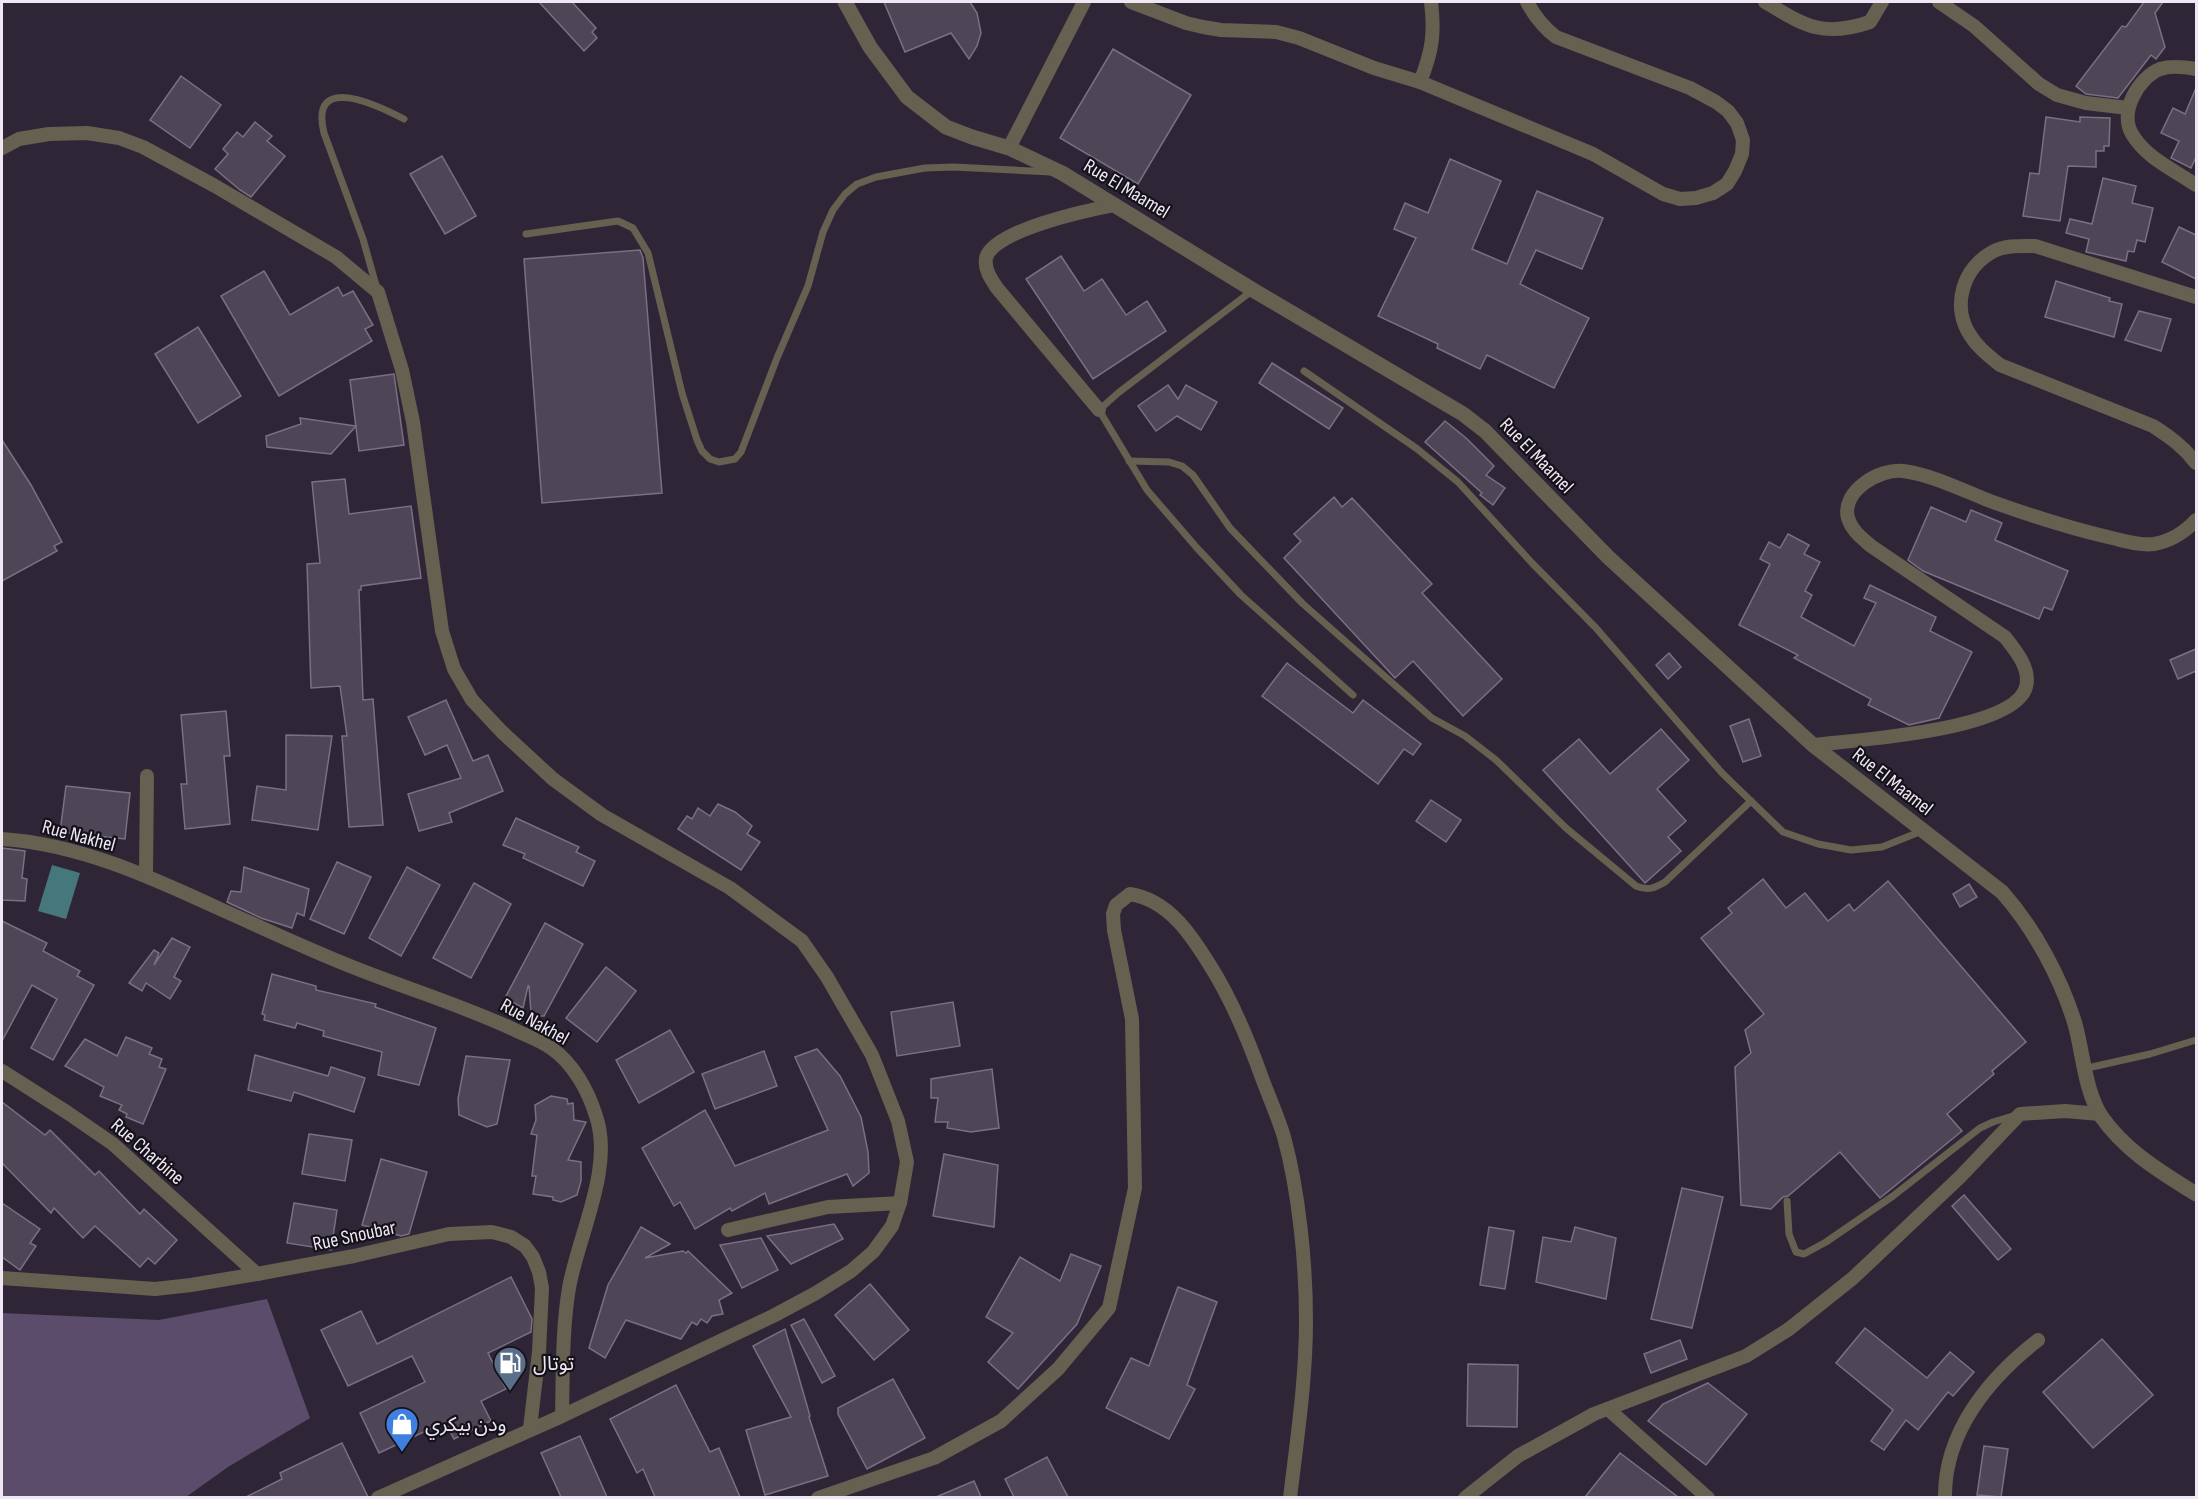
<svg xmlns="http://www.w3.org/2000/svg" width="2198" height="1499" font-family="'Sofia Sans Condensed','Noto Sans Arabic',sans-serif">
	<rect width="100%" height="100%" fill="#2e2637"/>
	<!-- green -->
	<path fill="#5b4c6b" d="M267,1299l43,119 -82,49 -42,30h-184v-184l157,7z"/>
	<!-- water -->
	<path fill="#46777c" d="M52,865l28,8 -14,46 -28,-8z"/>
	<!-- building -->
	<g fill="#4e4557" stroke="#797084" stroke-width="1.5">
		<path d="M539,2h33l24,26 -4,4 5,6 -13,13z"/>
		<path d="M884,2h86l7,11 4,20 -4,13 -8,13 -18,-26 -46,19z"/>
		<path d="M2144,2h19l-8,11 10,34 -9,12 -5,-4 -33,43 -32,-4 -10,-8 46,-60 4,1z"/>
		<path d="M1113,49l78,46 -53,89 -78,-46z"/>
		<path d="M181,76l40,29 -31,43 -40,-28z"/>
		<path d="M2196,88v69l-5,11 -20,-10 8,-17 -18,-8 12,-25 12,6z"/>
		<path d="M2046,117l34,5v-5l30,1 -1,28h-5v5h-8v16l-28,-1 -8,55 -37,-5 7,-43 9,1z"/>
		<path d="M255,122l17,14 -5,5 18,15 -34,41 -11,-7 -25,-21 13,-15 -5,-5 14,-17 6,5z"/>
		<path d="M442,156l34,60 -31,18 -35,-60z"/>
		<path d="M1450,159l51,22 -29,68 35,15 30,-73 66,27 -21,51 -46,-19 -16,34 69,34 -35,70 -67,-33 -7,14 -43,-21 1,-4 -60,-28 38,-78 -22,-9 11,-26 23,10z"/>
		<path d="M2103,178l33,8 -4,17 21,5 -8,34 -8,-2 -3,12 -6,-1 -2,10 -40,-9 3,-13 -23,-6 4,-14 22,5z"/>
		<path d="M2179,227l17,8v44l-34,-17z"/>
		<path d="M640,250l3,8 19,235 -120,10 -18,-244z"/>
		<path d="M1061,256l23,35 18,-12 24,36 21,-14 19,30 -73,48 -67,-100z"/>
		<path d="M264,271l26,44 48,-28 5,9 10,-5 20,34 -8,4 7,12 -93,55 -58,-100z"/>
		<path d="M2056,281l54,17 -1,3 13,3 -8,33 -69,-20z"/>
		<path d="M2139,311l32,8 -10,32 -36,-11z"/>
		<path d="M198,327l43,69 -43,27 -43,-69z"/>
		<path d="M1272,363l71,45 -14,21 -70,-46z"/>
		<path d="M394,374l10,71 -45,6 -9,-71z"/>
		<path d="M1168,385l10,14 8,-14 31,17 -16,28 -24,-14 -21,15 -18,-25z"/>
		<path d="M300,418l56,8 -25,28 -64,-7 -1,-11 35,-12z"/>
		<path d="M1445,421l21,17 28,28 -8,9 19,13 -12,17 -13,-10 2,-2 -57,-51z"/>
		<path d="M2,440l29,45 31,57 -8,4 3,5 -55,30z"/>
		<path d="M345,479l4,35 62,-8 10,72 -60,8v4h-2l4,110 10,-1 10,126 -34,2 -7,-91h5l-7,-50 -29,2 -4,-124 13,-1 -8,-81z"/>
		<path d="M1334,497l8,10 10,-9 80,86 -10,9 80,86 -39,37 -50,-55 -18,17 -111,-120 17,-17 -7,-7z"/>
		<path d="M1931,507l35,15 5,-12 31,13 -7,17 73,31 -16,39 -8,-3 -5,12 -116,-48 -15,-11z"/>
		<path d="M1788,534l21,11 -5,9 16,8 -15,29 7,4 -11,22 53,29 22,-43 -12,-5 6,-13 66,32 -6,14 42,21 -33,66 -30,7 -41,-20 3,-6 -77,-41 4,-3 -59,-30 31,-61 -10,-5 9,-17 11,6z"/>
		<path d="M2196,649v22l-18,8 -8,-19z"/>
		<path d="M1669,653l12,14 -13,12 -12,-14z"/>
		<path d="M1287,663l66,50 10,-13 58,44 -8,11 -9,-6 -26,35 -116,-88z"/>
		<path d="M446,700l27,61 15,-6 15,36 -54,22 3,9 -33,9 -11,-37 53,-16 -14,-33 -22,10 -17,-38z"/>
		<path d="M226,711l4,45h-6l6,68 -45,5 -4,-45h6l-6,-69z"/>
		<path d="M1749,719l12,37 -18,6 -13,-36z"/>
		<path d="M1661,729l28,31 -32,29 29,32 -18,16 13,14 -36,32 -102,-113 36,-31 31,35z"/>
		<path d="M286,735l46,1 -14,94 -66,-10 5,-34 29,4z"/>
		<path d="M66,786l64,7 -5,46 -65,-7z"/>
		<path d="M1431,800l30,20 -15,22 -30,-21z"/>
		<path d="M718,804l17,8 17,14 -5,8 13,8 -19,28 -63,-41 9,-13 5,3 6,-11 12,8z"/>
		<path d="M516,818l63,29 -3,5 19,9 -12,25 -60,-28 2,-4 -22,-9z"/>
		<path d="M2,848l23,3 -3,27 5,1 -2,22 -23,-1z"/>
		<path d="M337,862l34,15 -27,57 -34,-15z"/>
		<path d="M244,867l65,22 -5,27 -7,-3 -5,15 -31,-10 -34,-16 4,-11 10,1z"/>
		<path d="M407,867l33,18 -39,71 -32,-18z"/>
		<path d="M1763,879l23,29 19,-15 23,28 21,-17 5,7 34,-30 138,161 -34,29 2,3 -47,40 15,17 -82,67 -40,-46 -52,44 -5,1 -12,12 -30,-4 -6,-138 16,-14 -6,-23 19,-16 -63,-76 31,-25 -4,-5z"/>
		<path d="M474,883l37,21 -40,74 -38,-20z"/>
		<path d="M1969,884l8,13 -17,10 -7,-13z"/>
		<path d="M2,921l45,22 -4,8 37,20 -3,5 17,9 -41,75 -22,-12 26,-49 -25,-14 -30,56z"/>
		<path d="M545,923l38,21 -39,72h-6l-7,-4 -2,-26h-1l-5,22 -18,-10z"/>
		<path d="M172,938l18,9 -16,30 7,4 -11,18 -24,-16 -4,8 -13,-8 25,-33 5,3 -5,12z"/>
		<path d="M606,967l30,24 -39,51 -31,-24z"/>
		<path d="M272,974l44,12v4l60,14 -1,3 61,21 -17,57 -41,-10 4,-23 -59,-16 1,-5 -27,-8 -2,5 -31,-8 1,-5 -3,-1z"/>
		<path d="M953,1002l7,44 -63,10 -6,-44z"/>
		<path d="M670,1030l24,42 -55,31 -23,-43z"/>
		<path d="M126,1037l26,11 -3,6 13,5 -3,8 7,2 -23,55 -17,-7 1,-3 -8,-4 3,-5 -22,-9 4,-9 -39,-21 20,-27 32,17z"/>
		<path d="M817,1049l23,27 21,41 7,35 1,21 -16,13 -6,-12 -78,30 -4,-11 -33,18 -2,-3 -35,21 -15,-27 -6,4 -32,-58 63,-38 30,56 93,-36 -33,-73z"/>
		<path d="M764,1051l13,35 -62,23 -13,-35z"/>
		<path d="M255,1055l73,21 3,-9 34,11 -11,34 -60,-20 -3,9 -43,-11z"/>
		<path d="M466,1056l44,4 -13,64 -10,3 -28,-12 -1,-16z"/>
		<path d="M992,1069l7,59 -28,4 -24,-4 1,-6h-13l3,-24h-7v-19z"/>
		<path d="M551,1096l16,3 1,5 5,-1 1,17 12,2 -18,38 13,2v19l-4,14 -16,7 -8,-2v-3l-20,-3 3,-18h-4l5,-41 -6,-1 5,-14 -1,-15z"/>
		<path d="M2,1102l43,33 5,-5 45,45 4,-4 41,43 4,-5 33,31 -22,24 -7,-6 -8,9 -45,-41 -12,12 -29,-30 -3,5 -49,-50z"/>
		<path d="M309,1134l43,6 -7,41 -43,-7z"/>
		<path d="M944,1154l54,11 -4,62 -61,-11z"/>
		<path d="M381,1159l46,13 -18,62 -8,2 -39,-11z"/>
		<path d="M1682,1188l41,9 -31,131 -41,-9z"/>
		<path d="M1964,1195l47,54 -13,11 -46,-54z"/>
		<path d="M2,1203l38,26 -10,14 6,3 -16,24 -18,-13z"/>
		<path d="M294,1203l43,7 -6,40 -44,-7z"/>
		<path d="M834,1224l9,15 -52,25 -24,-28z"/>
		<path d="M641,1227l29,17 -25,14 38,-7 3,2 2,-2 44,42 -13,7 4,14 -11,2 -5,7 -6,-4 -4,6 -5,-3 -11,17 -55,-19 -21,38 -16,-10 19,-63z"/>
		<path d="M1489,1227l25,4 -9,58 -25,-4z"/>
		<path d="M1575,1227l41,11 -10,61 -70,-17 7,-45 28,5z"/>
		<path d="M761,1238l17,32 -36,18 -22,-43z"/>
		<path d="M1071,1254l30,12 -24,58 -59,65 -30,-27 25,-29 -27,-16 34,-60 40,24z"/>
		<path d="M511,1277l21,42 -1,13 -43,21 18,36 -25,12 10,20 -37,18 -9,-17 -66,31 -19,-40 65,-31 -13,-26 -64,30 -27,-56 40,-19 16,33z"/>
		<path d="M870,1284l39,46 -35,30 -39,-45z"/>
		<path d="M1178,1287l39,15 -30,83 8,4 -26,50 -63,-31 25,-50 18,8z"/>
		<path d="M804,1319l31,57 -13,7 -31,-58z"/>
		<path d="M1865,1328l62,50 23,-26 24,20 -21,24 -5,-4 -30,38 -12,-10 -22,30 -13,-9 22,-31 -57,-47z"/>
		<path d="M785,1329l25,87 -1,1 19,59 -63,19 -19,-65 45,-13 -38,-71z"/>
		<path d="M2102,1339l51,56 -60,53 -50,-56z"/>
		<path d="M1680,1340l7,19 -36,14 -7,-19z"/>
		<path d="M1468,1364l50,1 -1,62 -50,-1z"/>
		<path d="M893,1379l32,59 -58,31 -29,-55v-6z"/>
		<path d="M1708,1383l39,31 -41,51 -58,-44 15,-17z"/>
		<path d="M676,1385l34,67 9,-4 21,49h-85l-12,-28 -6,4 -27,-54z"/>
		<path d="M580,1436l27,61h-46l-20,-44z"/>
		<path d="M342,1443l26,54h-122l36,-18 -2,-6z"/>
		<path d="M1984,1446l24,3 -7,48 -24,-2z"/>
		<path d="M1620,1453l58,44h-93z"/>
		<path d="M1047,1457l21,40h-54l-9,-18z"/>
		<path d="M974,1481l7,16h-45z"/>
	</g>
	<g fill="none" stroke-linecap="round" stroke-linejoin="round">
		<!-- service -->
		<g stroke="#666051" stroke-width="7">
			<path d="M526,234l92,-13 15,7 15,25 34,140 15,47 5,11 8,8 9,3 16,-3 6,-7 36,-94 31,-72 15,-54 10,-22 12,-16 12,-10 19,-7 49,-9 29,-1 97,5"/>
			<path d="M377,289l-14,-50 -39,-106c-15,-61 53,-28 80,-14"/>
			<path d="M1253,290l-135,103 -19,17 48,80 50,58 44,47 112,100"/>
			<path d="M1304,371l112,77 42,34 74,81 64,65 126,145 61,59 35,12 33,6 31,-3 40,-16"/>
			<path d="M1129,461l40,1 13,4 11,9 37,53 72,75 130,115 33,18 31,24 70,68 70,58c12,5 19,2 29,-4l86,-81"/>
			<path d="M2083,1069l67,-15 46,-14"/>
			<path d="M1787,1201l2,33 7,18 8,2 22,-12 67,-46 87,-68 13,-6 23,-7"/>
		</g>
		<!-- minor -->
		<g stroke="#666051" stroke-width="14">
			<path d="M1131,2l55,21 17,4 18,3 55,2 23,6 75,30 46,14 173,72 70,40 17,5 16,-1 17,-5 14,-9 8,-13 7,-17 1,-14 -6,-17 -9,-12 -12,-9 -26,-14 -134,-51c-13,-10 -21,-20 -29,-35"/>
			<path d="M1765,2c40,24 58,36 105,20l12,-20"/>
			<path d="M1939,2l35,24 65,58 18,11 29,8 42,5"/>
			<path d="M2196,69c-11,-2 -24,-4 -36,0 -22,9 -41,43 -28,65 15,25 41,35 64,51"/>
			<path d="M1420,82c12,-30 15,-48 11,-80"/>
			<path d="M2,148l17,-9 30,-5 38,-1 32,5 24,9 72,39 121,71 42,35 24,78 11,52 29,209 12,38 18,31 30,32 51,47 49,36 128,73 72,53 25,36 45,78 26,66 9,41 -7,41 -8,23 -19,26 -22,19 -35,22 -43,23 -211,100 -184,82"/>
			<path d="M1009,148l75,-146"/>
			<path d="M2196,297l-161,-51c-14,0 -29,-1 -41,5 -31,16 -43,55 -24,84 8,13 19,21 30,30l153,61c17,11 31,21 43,37"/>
			<path d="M1099,410l-102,-122c-6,-9 -13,-19 -11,-30 7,-28 103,-48 129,-53"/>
			<path d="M1813,745c41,-5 201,-14 213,-58 5,-19 -11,-37 -21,-50l-134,-91c-9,-8 -19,-15 -23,-28 -7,-27 32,-50 55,-47 30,4 59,19 87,30 39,14 78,27 118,36 14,3 31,9 46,7 17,-3 31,-12 42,-24"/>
			<path d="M2,839c77,5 149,38 218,70 45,20 89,41 135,59 53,21 109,38 160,62 12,6 25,10 36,18 22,15 37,42 45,68 18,52 -18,120 -27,172 -7,42 -6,85 -7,128"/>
			<path d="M146,874l1,-98"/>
			<path d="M2,1071l66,42 45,31 144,130"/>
			<path d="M728,1230l100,-23 72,-4"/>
			<path d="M2,1278l153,11 36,-4 66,-11 97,-18 95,-22 43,-2 19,5 14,9 8,11 6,15 3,16 -3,64 -9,76"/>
			<path d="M1608,1409l100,89"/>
			<path d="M818,1498l116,-40 67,-37 57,-52 51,-61 26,-120 -3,-169 -18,-89 -1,-16 3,-9 14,-11c39,6 62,42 81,73 22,35 37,72 51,111 7,19 16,39 22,59 15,55 22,127 22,184 0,59 -9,118 -16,177"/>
			<path d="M1465,1498l53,-42 76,-42 152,-58 43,-27 64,-51 107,-101 60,-63 45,-3 35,3"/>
			<path d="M1945,1498c-1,-66 44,-120 93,-158"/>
		</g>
		<!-- tertiary -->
		<path stroke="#666051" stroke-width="15" d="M845,2l25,45 37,50 39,30 26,10 37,11 53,25 191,117 210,124 22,17 123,126 205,188 189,147c32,36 59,86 73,132 8,29 10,67 26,92 24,35 60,56 95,78"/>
	</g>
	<!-- icons -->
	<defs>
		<g id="fuel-pin" transform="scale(1.725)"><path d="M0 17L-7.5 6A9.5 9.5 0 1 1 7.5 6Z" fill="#5c6f8a" stroke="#151119"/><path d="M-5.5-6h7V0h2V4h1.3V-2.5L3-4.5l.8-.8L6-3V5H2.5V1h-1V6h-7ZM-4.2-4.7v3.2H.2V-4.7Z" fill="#fff"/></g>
		<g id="shop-pin" transform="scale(1.725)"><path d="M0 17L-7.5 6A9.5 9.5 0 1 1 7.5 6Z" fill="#3f7fe0" stroke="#151119"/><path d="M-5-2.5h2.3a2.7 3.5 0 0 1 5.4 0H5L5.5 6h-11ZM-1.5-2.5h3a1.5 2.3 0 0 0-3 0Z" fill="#fff"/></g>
	</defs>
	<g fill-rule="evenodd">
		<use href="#fuel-pin" x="510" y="1363"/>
		<use href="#shop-pin" x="402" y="1424"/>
	</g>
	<g text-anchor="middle" stroke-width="4.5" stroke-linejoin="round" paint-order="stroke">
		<!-- street labels -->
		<g font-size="20" fill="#eee8f4" stroke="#151119">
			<text transform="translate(1127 188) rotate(31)" y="7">Rue El Maamel</text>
			<text transform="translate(1537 455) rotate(46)" y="7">Rue El Maamel</text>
			<text transform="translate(1893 781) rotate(38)" y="7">Rue El Maamel</text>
			<text transform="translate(79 835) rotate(15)" y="7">Rue Nakhel</text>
			<text transform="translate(535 1021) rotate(29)" y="7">Rue Nakhel</text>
			<text transform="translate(148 1151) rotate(41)" y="7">Rue Charbine</text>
			<text transform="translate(354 1235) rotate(-12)" y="7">Rue Snoubar</text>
		</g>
		<!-- poi labels -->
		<g font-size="20" fill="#eee8f4" stroke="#151119" text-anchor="start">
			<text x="533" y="1370">توتال</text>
			<text x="425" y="1431">ودن بيكري</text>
		</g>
	</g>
	<!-- border -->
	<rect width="2198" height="1499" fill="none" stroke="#eee8f4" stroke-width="6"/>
</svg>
